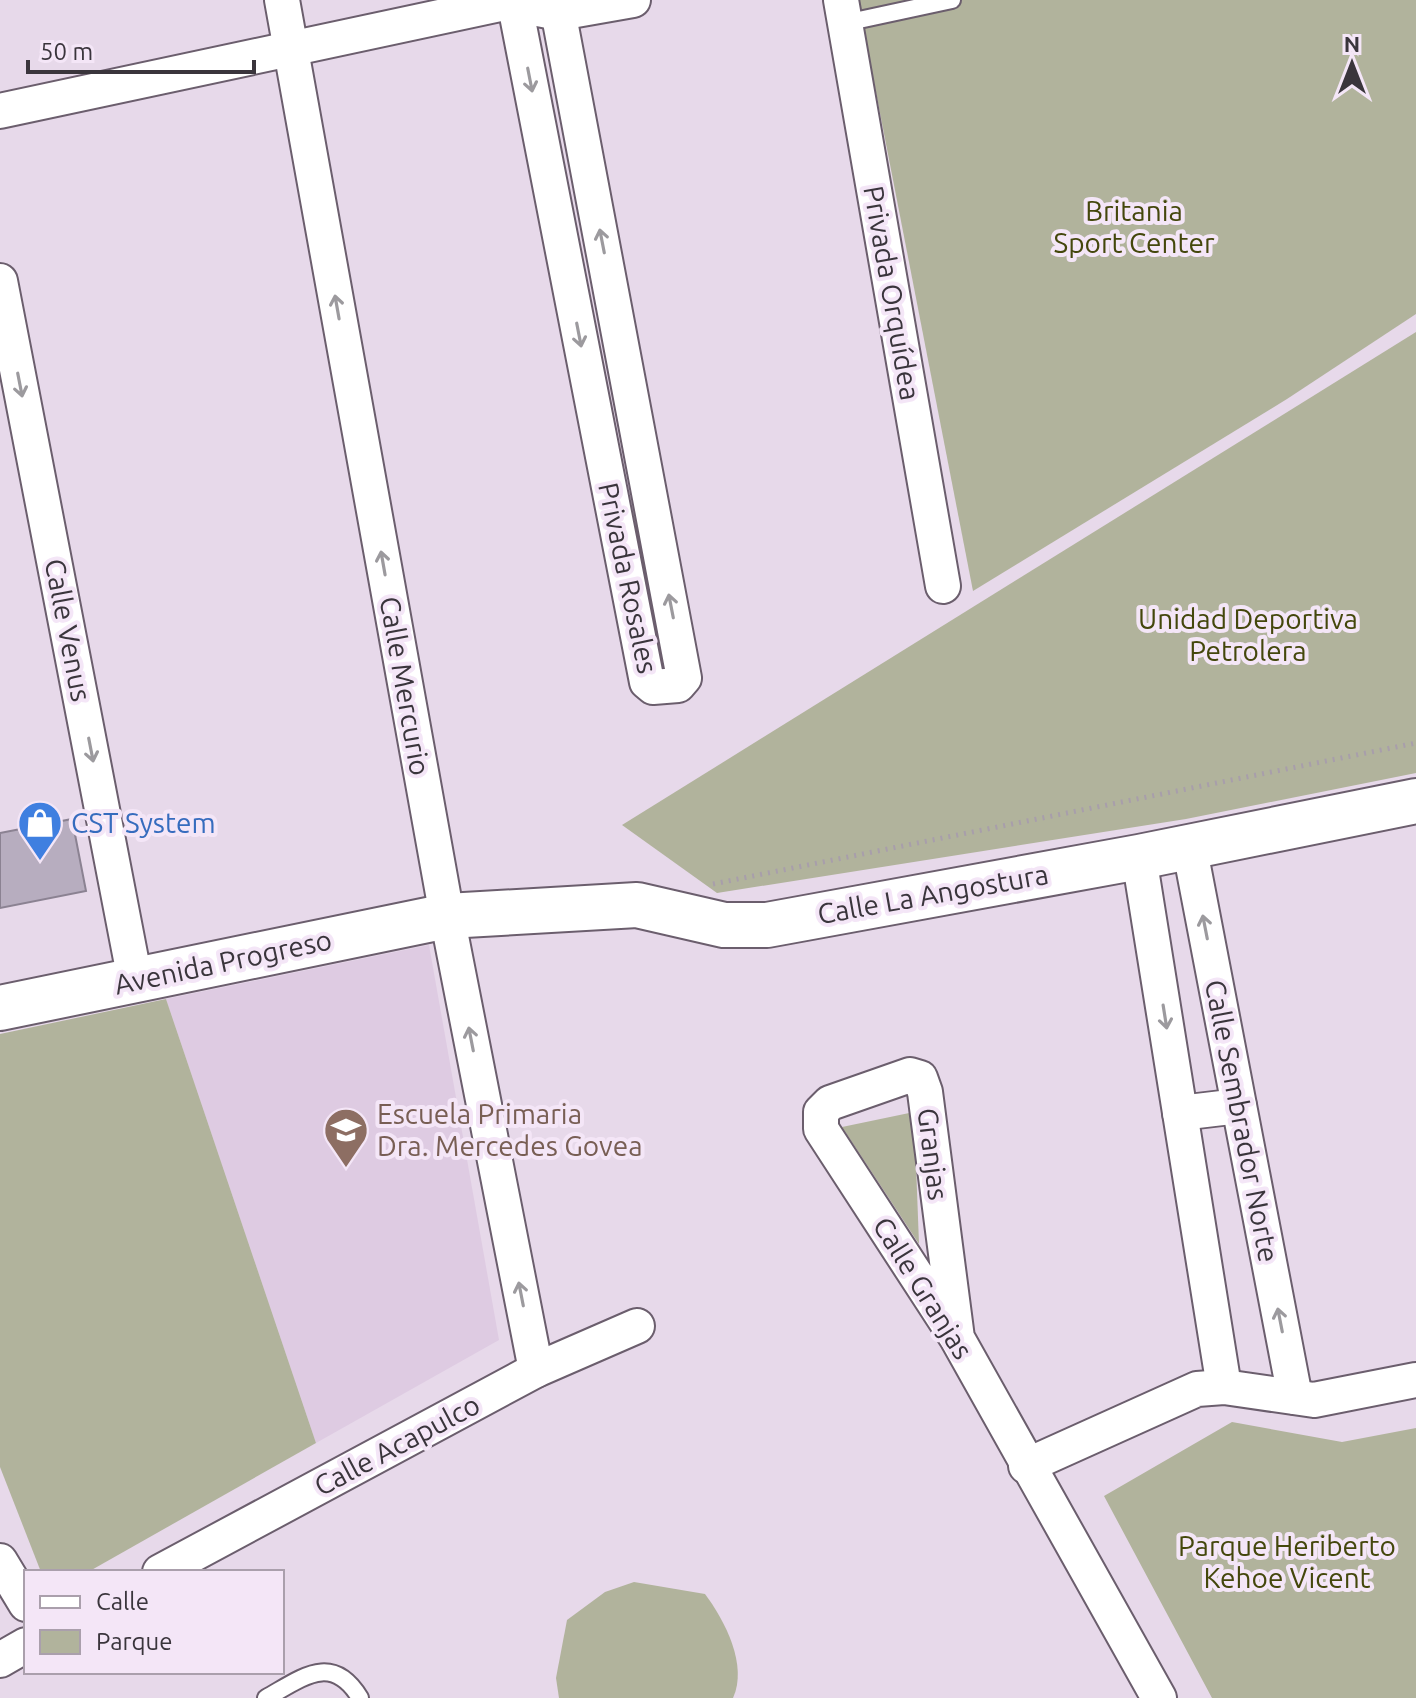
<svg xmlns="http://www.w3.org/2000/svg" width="1416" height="1698" font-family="Ubuntu,sans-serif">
	<rect width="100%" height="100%" fill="#e7d9ea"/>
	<!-- built -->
	<path fill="#decbe2" d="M429,945l70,395 -183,103 -150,-444z"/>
	<!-- green -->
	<g fill="#b1b39c">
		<path d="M858,0h558v314l-129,85 -314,192z"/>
		<path d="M1416,332v441l-230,46 -469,74 -95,-68z"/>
		<path d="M166,999l150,444 -228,129h-47l-41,-105v-433z"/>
		<path d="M914,1112l5,132 -77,-117z"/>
		<path d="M1232,1422l110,20 74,-14v270h-204l-108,-202z"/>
		<path d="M634,1582l71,12c20,27 43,71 28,104h-174l-3,-20 11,-58 38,-28z"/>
	</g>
	<!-- building -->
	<path fill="#b7adbf" stroke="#8b8292" stroke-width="2" d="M72,819l14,72 -86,17v-75z"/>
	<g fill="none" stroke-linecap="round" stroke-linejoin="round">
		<!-- lane casing -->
		<g stroke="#6b5e6d" stroke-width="20">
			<g id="lane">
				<path d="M845,23l107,-23"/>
				<path d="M266,1698c36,-20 66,-46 94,0"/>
			</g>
		</g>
		<!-- street casing -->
		<g stroke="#6b5e6d" stroke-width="38">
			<g id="street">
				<path d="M282,0l165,916 89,454"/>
				<path d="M514,0l133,682 6,5 25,-2 6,-7 -128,-678"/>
				<path d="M841,0l102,586"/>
				<path d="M538,9l21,4 74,-13"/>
				<path d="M0,111l519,-111"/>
				<path d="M0,281l135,699"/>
				<path d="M1189,845l106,552"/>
				<path d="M1139,857l85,530"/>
				<path d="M1180,1113l59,-7"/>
				<path d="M957,1338l-32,-246 -5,-14 -10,-3 -80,28 -9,9v17l136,209 202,360"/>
				<path d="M1026,1466l171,-77 27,-2 90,13 102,-20"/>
				<path d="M0,1561l26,43"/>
				<path d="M160,1572l376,-202 101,-44"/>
				<path d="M0,1660l26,-15"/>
			</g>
		</g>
		<!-- secondary casing -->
		<g stroke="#6b5e6d" stroke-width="48">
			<path id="secondary" d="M0,1008l447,-92 190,-11 87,20h43l372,-68 277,-56"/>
		</g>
		<!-- path -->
		<path stroke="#a89eab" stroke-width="5" stroke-dasharray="2 6" stroke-linecap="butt" d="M713,884l703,-141"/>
		<!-- lane -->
		<use href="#lane" stroke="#fff" stroke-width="16"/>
		<!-- street -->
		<use href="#street" stroke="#fff" stroke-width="34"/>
		<!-- secondary -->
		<use href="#secondary" stroke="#fff" stroke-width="44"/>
	</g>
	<!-- one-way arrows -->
	<defs><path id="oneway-shaft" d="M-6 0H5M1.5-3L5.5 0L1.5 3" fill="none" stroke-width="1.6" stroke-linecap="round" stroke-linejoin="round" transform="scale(2)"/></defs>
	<g stroke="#9c9a9e">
		<use href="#oneway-shaft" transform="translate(530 80) rotate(79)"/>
		<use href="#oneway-shaft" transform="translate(602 241) rotate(-101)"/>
		<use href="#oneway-shaft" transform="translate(337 307) rotate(-100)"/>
		<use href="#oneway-shaft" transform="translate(579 335) rotate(79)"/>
		<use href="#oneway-shaft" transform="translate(20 385) rotate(79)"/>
		<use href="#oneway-shaft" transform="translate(383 563) rotate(-100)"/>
		<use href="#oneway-shaft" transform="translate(671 606) rotate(-101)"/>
		<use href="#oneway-shaft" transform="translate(91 750) rotate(79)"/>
		<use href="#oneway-shaft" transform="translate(1205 927) rotate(-101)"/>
		<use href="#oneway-shaft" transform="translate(1165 1017) rotate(81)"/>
		<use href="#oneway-shaft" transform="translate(471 1039) rotate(-101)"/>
		<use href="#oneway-shaft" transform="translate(521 1294) rotate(-101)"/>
		<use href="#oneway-shaft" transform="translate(1280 1320) rotate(-101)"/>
	</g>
	<!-- icons -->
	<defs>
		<g id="shop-pin" transform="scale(2.3)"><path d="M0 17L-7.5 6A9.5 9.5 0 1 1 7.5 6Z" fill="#3f7fe0" stroke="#f4e6f7"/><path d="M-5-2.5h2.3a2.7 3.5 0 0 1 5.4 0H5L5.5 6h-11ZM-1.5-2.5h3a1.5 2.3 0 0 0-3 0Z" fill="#fff"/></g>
		<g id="school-pin" transform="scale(2.3)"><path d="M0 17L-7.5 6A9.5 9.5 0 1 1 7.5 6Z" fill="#8d6e63" stroke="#f4e6f7"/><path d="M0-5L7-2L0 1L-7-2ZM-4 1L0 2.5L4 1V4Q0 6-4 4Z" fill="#fff"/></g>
	</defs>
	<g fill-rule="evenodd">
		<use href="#shop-pin" x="40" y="823"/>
		<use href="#school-pin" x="346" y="1130"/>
	</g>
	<g text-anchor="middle" stroke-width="8" stroke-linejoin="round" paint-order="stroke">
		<!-- park labels -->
		<g font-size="28" fill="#44470c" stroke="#f4e6f7">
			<text x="1134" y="221">Britania<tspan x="1134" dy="32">Sport Center</tspan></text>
			<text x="1248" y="629">Unidad Deportiva<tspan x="1248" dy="32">Petrolera</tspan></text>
			<text x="1287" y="1556">Parque Heriberto<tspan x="1287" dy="32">Kehoe Vicent</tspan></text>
		</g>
		<!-- street labels -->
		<g font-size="28" fill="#3a353c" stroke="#f4e6f7">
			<text transform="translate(892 293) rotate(80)" y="10">Privada Orquídea</text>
			<text transform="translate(628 578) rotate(78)" y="10">Privada Rosales</text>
			<text transform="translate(68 630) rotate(79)" y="10">Calle Venus</text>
			<text transform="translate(405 686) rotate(80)" y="10">Calle Mercurio</text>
			<text transform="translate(933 894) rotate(-10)" y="10">Calle La Angostura</text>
			<text transform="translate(223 962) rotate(-12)" y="10">Avenida Progreso</text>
			<text transform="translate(1242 1121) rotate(79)" y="10">Calle Sembrador Norte</text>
			<text transform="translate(933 1154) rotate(83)" y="10">Granjas</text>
			<text transform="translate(923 1288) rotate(58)" y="10">Calle Granjas</text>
			<text transform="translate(397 1445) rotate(-28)" y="10">Calle Acapulco</text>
		</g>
		<!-- shop labels -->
		<g font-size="28" fill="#366cbe" stroke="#f4e6f7" text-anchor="start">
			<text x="71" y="833">CST System</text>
		</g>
		<!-- education labels -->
		<g font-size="28" fill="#785e54" stroke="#f4e6f7" text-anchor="start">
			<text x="377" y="1124">Escuela Primaria<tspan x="377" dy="32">Dra. Mercedes Govea</tspan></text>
		</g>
	</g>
	<!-- legend -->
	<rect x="24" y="1570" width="260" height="104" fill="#f4e6f7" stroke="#aa9fac" stroke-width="2"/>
	<rect x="40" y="1596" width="40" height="12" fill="#ffffff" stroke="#aa9fac" stroke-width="2"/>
	<text x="96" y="1610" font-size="24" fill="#3a353c">Calle</text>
	<rect x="40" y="1630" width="40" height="24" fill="#b1b39c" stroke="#aa9fac" stroke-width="2"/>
	<text x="96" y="1650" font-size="24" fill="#3a353c">Parque</text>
	<!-- north arrow -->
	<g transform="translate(1352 64)" stroke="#f4e6f7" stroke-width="6" paint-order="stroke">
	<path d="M0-6L14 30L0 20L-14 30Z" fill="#3a353c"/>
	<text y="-12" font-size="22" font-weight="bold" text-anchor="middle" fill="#3a353c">N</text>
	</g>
	<!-- scale -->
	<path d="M28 60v12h226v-12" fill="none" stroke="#3a353c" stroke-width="4"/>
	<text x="40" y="60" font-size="24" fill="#3a353c" stroke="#f4e6f7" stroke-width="6" paint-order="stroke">50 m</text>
</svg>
